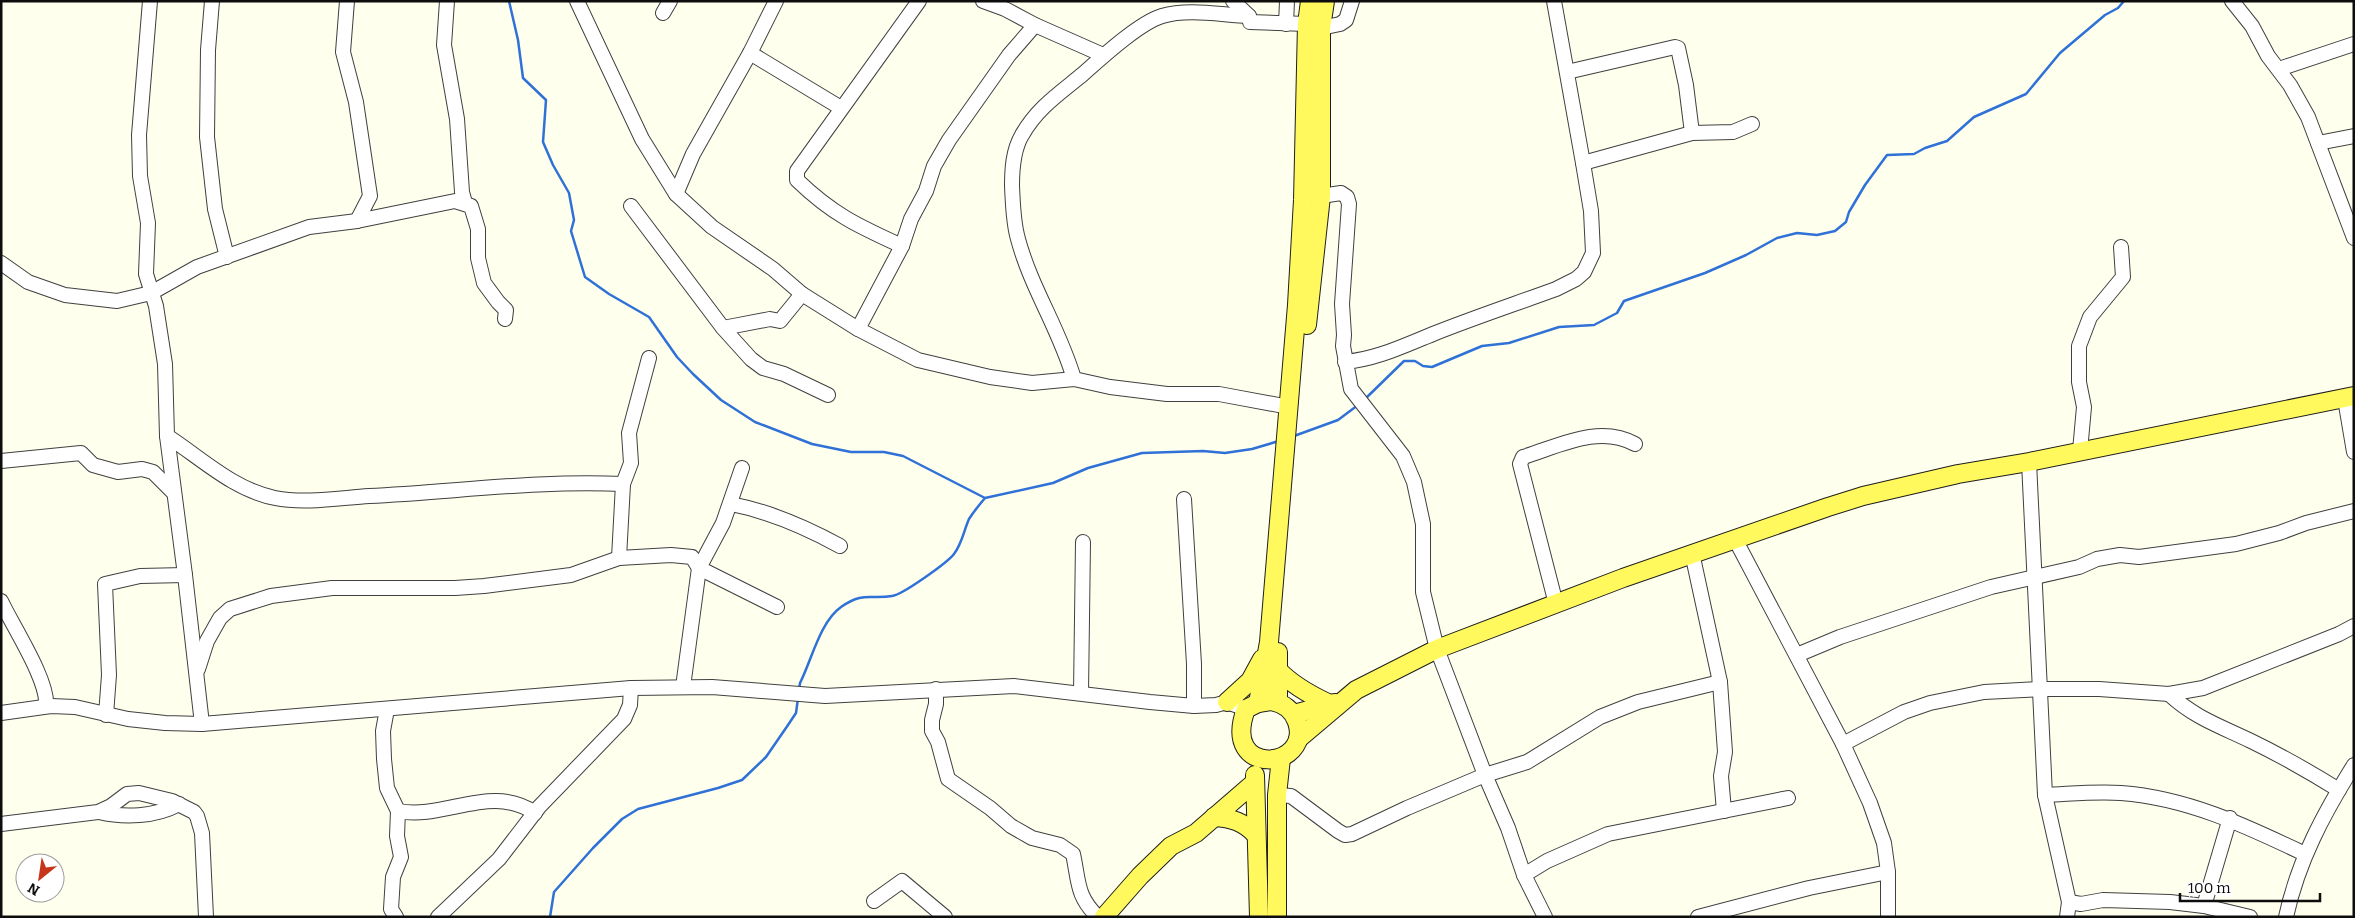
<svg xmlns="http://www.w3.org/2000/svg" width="2355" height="918" font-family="Bitter,serif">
	<rect width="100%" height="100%" fill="#ffffed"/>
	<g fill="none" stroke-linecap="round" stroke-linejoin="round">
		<!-- stream -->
		<g stroke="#2f71d7" stroke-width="2.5">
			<path d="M509,1l9,39 5,38 23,22 -3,42 10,23 16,28 5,27 -3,11 14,46 24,17 40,23 28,40 16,17 28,26 34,22 57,22 39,8h33l19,4 82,42"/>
			<path d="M1364,400l40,-39h11l8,5 9,1 50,-21 27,-3 50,-16 35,-2 23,-12 7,-12 81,-28 41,-18 31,-17 20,-5 20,2 18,-4 11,-9 3,-10 16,-27 22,-30 27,-1 11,-6 22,-7 27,-24 52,-23 34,-41 45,-38 13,-7 6,-7"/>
			<path d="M1294,436l44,-16 20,-15"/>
			<path d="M799,690l1,-7c12,-24 20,-61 41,-76 23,-16 29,-7 51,-11 10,-1 55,-33 62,-42 8,-10 10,-24 15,-35 5,-8 11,-15 16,-21l68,-15 35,-15 54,-15 61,-2 22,2 27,-4 27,-8"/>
			<path d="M550,917l4,-25 39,-44 29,-29 16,-10 80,-21 24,-8 24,-23 22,-32 8,-12 2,-15"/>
		</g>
		<!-- minor casing -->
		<g stroke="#404040" stroke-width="16">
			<g id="minor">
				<path d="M150,1l-11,134 1,41 8,47 -2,51 10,32 9,58 2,72 18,139 17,149"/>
				<path d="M212,1l-4,49 -1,87 8,72 12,48"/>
				<path d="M347,1l-4,51 13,50 14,94 -13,25"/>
				<path d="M447,1l-3,44 13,74 5,73 3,11"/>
				<path d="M577,1l65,138 34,55 36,33 61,42 29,25 56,35 60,31 72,17 42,6 42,-4 36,8 57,7h52l70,13"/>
				<path d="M983,1l22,8 30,16 68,30"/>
				<path d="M1233,1l16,15 1,6 57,2"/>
				<path d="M2232,1l20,25 16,30 22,29 18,32 46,121"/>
				<path d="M663,13l7,-12"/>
				<path d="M1286,24l1,-23"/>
				<path d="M1321,28l19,-4 6,-4 6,-19"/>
				<path d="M750,53l91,55"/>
				<path d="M2279,69l75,-25"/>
				<path d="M1567,72l108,-25 3,1 8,37 6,48"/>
				<path d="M2318,143l36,-7"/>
				<path d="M1583,163l109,-30 41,-1 19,-8"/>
				<path d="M676,194l17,-40 57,-101 26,-52"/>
				<path d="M1321,196l20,-3 6,4 2,7 -7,100 2,31 -1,11 8,43 52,67 11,26 9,42v68l14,57 48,126 23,53 16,47 21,42"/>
				<path d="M631,206l92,122 28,31 12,9 21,6 44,21"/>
				<path d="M902,246c-44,-20 -70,-32 -105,-66v-9l122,-170"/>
				<path d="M1,263l27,19 37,13 52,6 34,-8 46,-26 112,-40 48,-6 98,-20 16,5 7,23v29l6,25 14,19 8,8 -1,9"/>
				<path d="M723,328l47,-9 10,2 22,-27"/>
				<path d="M858,329l44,-83 9,-27 15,-28 8,-25 15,-26 60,-85 26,-30"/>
				<path d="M1345,362c32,-3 58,-16 88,-28 40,-16 82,-30 123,-45l20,-10 8,-7 9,-19 -2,-42 -8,-48 -29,-162"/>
				<path d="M1074,379c-14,-49 -43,-91 -56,-140 -5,-17 -5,-35 -6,-53 0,-17 1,-36 10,-51 15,-27 38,-42 61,-61 18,-16 56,-51 79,-58 27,-8 59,-1 87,0"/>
				<path d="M2345,399l9,53"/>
				<path d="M167,436c34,22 67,54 108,62 29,6 64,0 94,-2 85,-4 169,-16 254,-12"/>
				<path d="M2080,451l4,-44 -5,-25v-36l11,-29 33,-40 -2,-30"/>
				<path d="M1,461l80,-8 12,12 25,7 24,-3 11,3 21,21"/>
				<path d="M2029,462l16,333 24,107 -2,15"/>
				<path d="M1184,499l10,165v42"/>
				<path d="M731,504c36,7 76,24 109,42"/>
				<path d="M1735,539l108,205 27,59 14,40 4,29v45"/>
				<path d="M1692,553l28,129 5,70 -4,24 3,35"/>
				<path d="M619,558l4,-74 8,-21 -2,-30 20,-75"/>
				<path d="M1,601c11,24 48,80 45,105"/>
				<path d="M1556,604l-36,-140 3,-7c36,-11 76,-33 112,-13"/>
				<path d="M1797,655l43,-18 151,-50 88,-20 18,-8 23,-4 19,2 97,-13 43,-11 27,-10 48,-12"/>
				<path d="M198,669l9,-28 13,-23 10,-9 41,-13 61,-8h123l29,-2 87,-11 48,-17 52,-3 21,2 7,11 78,39"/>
				<path d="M683,687l16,-119 24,-45 19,-55"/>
				<path d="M936,689v15l-4,16v11l6,11 10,37 42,29 21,18 21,12 28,7 13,9c6,27 3,42 25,63"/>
				<path d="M1081,693l2,-151"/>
				<path d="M2169,694c26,24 51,32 82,47 31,15 59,31 88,49"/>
				<path d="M387,709l-4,22 1,28 3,29 11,23 -1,25 4,21 -8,20 -2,32 5,8"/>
				<path d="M1,713l50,-7 24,1 53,12 37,4 37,1 429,-36 81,-1 113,9 189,-10 136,16 44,4 22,-1 11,-3 19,7"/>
				<path d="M106,715l3,-40 -4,-91 35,-8 45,-1"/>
				<path d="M1843,744l61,-32 26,-9 54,-11 57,-3h58l70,5 34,-6 136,-54 15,-8"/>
				<path d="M1277,795l14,1 47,35 7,4 7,-1 55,-26 78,-33 42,-13 73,-45 38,-15 82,-20"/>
				<path d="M2045,795c25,-1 51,-4 76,-2 67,5 125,33 184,61"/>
				<path d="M398,811c47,9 93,-28 137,2"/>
				<path d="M99,812c25,6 56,5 80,-8"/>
				<path d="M1,824l97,-12 13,-6 16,-12 12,-1 33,8 22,11 3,4 5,17 4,84"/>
				<path d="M1524,875l23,-14 61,-27 180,-36"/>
				<path d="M874,901l28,-20 43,36"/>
				<path d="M2069,902l12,2 22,-4 67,2 34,4 46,11"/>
				<path d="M2204,906l26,-88"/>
				<path d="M438,917l61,-58 40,-52 85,-88 6,-14 1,-17"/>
				<path d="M1698,917l111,-29 79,-16"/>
				<path d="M2286,917c12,-56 38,-104 68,-152"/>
			</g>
		</g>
		<!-- major casing -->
		<g stroke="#1e1e1e" stroke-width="20">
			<g id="major">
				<path d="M1307,325l14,-129v-168l4,-27"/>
				<path d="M1277,669c15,16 33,26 53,35"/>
				<path d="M1271,701c12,2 22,9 26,21 16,47 -77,57 -51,-13l12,-6z"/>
				<path d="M1227,702l23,-21 12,-22"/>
				<path d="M1278,702v-50"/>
				<path d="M1258,703l11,-61 28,-337 6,-105 4,-176 3,-23"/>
				<path d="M1294,714l41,-11"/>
				<path d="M1298,739l58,-49 81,-41 186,-71 205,-71 35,-11 95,-22 71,-12 325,-66"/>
				<path d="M1255,775l4,142"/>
				<path d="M1214,817c18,1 30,5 42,18"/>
				<path d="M1104,917l36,-41 31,-30 25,-13 59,-51"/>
				<path d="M1277,917v-122l4,-37"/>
			</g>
		</g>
		<!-- minor -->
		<use href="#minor" stroke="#fff" stroke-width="14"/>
		<!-- major -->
		<use href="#major" stroke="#fff95d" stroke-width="18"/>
	</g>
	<!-- border -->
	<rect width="2355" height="918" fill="none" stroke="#0d0d0d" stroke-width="5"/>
	<!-- north arrow -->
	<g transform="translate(40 878) rotate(210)"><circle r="24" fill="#ffffff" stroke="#9e9e9e"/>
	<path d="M0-4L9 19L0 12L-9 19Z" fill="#c7361b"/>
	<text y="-8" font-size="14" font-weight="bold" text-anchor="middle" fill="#0d0d0d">N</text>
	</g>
	<!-- scale -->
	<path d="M2180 893v8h140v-8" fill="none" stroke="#0d0d0d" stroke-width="2.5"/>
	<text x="2188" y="893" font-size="15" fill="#0d0d0d" stroke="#ffffff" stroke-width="4" paint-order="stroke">100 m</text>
</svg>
